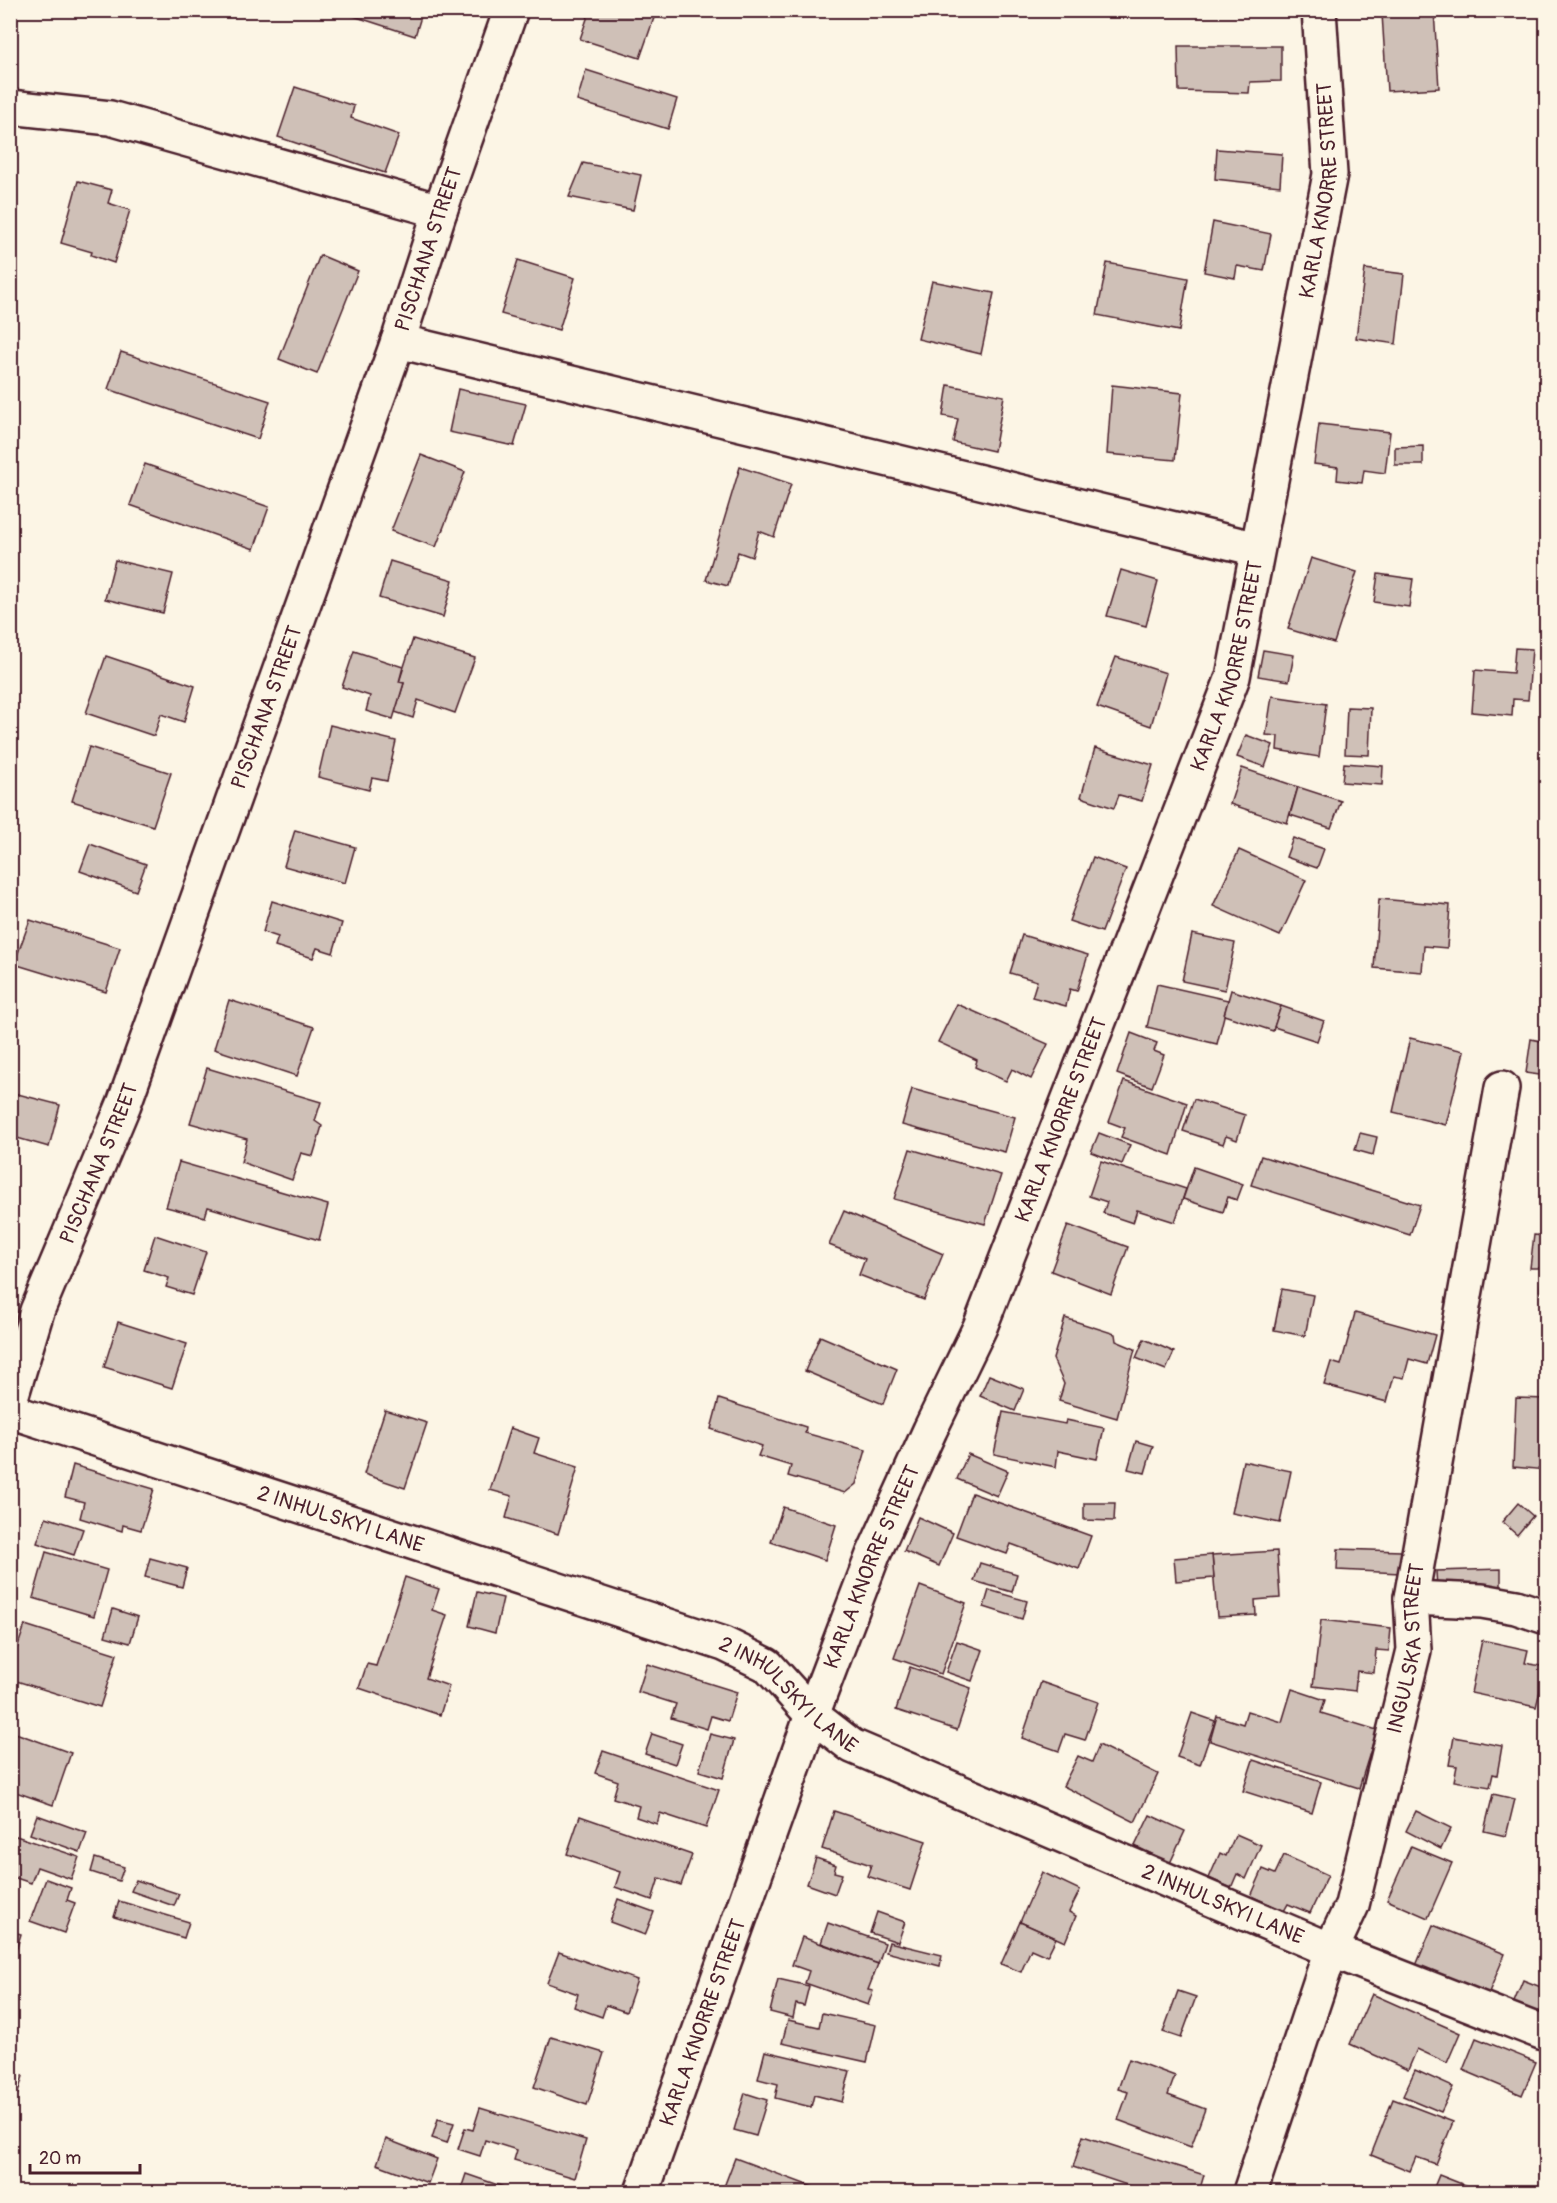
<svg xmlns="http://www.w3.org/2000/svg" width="1557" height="2203" font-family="Pangolin,sans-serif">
	<rect width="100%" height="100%" fill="#fcf5e5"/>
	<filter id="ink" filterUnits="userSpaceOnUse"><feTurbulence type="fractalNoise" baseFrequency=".0167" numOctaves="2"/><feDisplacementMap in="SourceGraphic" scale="12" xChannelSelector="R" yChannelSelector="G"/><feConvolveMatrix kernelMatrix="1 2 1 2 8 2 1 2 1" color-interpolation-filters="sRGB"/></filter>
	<g filter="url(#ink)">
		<!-- building -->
		<g fill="#cfc0b7" stroke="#4a1f2b" stroke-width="1.5">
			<path d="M335,10h88l-8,26z"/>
			<path d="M590,10h78l-2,9 -11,-4 -15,43 -60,-19z"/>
			<path d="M1434,11l5,77 -52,3 -5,-77z"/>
			<path d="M1178,46h103v35l-31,1 -1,11 -70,-2z"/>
			<path d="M586,70l91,29 -9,30 -91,-28z"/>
			<path d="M295,87l59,19 -3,12 48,17 -14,38 -107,-36z"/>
			<path d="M1217,149l65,5 -2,32 -65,-7z"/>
			<path d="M583,163l58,12 -8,35 -64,-13z"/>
			<path d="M78,181l34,9 -4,13 22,7 -16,53 -23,-8 1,-3 -31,-9z"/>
			<path d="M1213,222l58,12 -7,37 -27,-5 -2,12 -31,-6z"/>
			<path d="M320,255l38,16 -41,103 -38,-15z"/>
			<path d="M518,260l57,18 -16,52 -58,-16z"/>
			<path d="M1107,263l81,15 -9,53 -82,-16z"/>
			<path d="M1365,269l39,5 -8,70 -40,-6z"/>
			<path d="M932,281l62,12 -13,61 -63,-15z"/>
			<path d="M121,352l149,49 -12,38 -150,-50z"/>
			<path d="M948,385l56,11 -10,55 -41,-9 5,-23 -15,-3z"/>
			<path d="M1112,385l70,8 -7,67 -68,-6z"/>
			<path d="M458,389l68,15 -12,42 -65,-14z"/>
			<path d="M1319,424l71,8 -5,41 -21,-3 -2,13 -25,-3 1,-13 -24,-3z"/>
			<path d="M1423,446v19h-28v-18z"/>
			<path d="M421,455l44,17 -29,75 -45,-16z"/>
			<path d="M145,464l124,43 -15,42 -124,-44z"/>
			<path d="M740,467l51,17 -17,53 -15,-6 -7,26 -14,-5 -10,34 -22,-6z"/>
			<path d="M1311,558l46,14 -23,71 -46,-14z"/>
			<path d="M115,560l58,14 -10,39 -58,-14z"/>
			<path d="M390,561l63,19 -10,37 -64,-19z"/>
			<path d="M1121,570l37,11 -12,45 -39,-10z"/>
			<path d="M1378,574l35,5 -4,28 -35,-5z"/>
			<path d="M413,639l62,19 -20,55 -37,-13 -5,18 -18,-6 9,-29 -5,-1z"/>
			<path d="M1515,648l17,1 -4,51 -15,-1 -1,17 -40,-4 3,-42 38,3z"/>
			<path d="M1263,650l31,5 -5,26 -31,-5z"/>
			<path d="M354,651l49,16 -4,15 5,1 -11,36 -27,-8 4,-15 -28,-9z"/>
			<path d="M106,656l89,30 -11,36 -23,-8 -7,22 -68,-23z"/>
			<path d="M1116,657l50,16 -15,53 -54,-19z"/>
			<path d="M1272,696l54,8 -7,53 -42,-7 1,-14 -12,-1z"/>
			<path d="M1347,707l24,1 -2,47 -24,-1z"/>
			<path d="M330,725l66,16 -9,40 -15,-3 -3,12 -51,-13z"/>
			<path d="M1246,735l27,10 -8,22 -28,-10z"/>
			<path d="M89,747l82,26 -18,53 -81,-25z"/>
			<path d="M1095,748l58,17 -11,36 -23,-6 -5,13 -33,-11z"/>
			<path d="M1344,763l39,3 -1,19 -40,-3z"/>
			<path d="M1242,768l56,19 -11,36 -57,-19z"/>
			<path d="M1298,787l43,14 -10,27 -41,-13z"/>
			<path d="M295,830l60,17 -10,36 -61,-17z"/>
			<path d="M1293,838l31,11 -7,19 -31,-11z"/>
			<path d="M90,844l56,20 -10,27 -56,-20z"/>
			<path d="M1239,850l67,30 -26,56 -67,-30z"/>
			<path d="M1093,857l33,12 -24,63 -33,-11z"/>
			<path d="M1379,899l71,6 -3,43 -23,-2 -2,26 -48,-4z"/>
			<path d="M272,901l70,22 -9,30 -16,-5 -4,10 -38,-12 3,-9 -15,-5z"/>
			<path d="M30,920l90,28 -14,44 -92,-28z"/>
			<path d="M1192,934l43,9 -10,47 -43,-9z"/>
			<path d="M1022,935l66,20 -11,36 -7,-2 -4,17 -34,-9 5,-16 -27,-8z"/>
			<path d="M1157,984l71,16 -11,44 -70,-17z"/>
			<path d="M1231,990l50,16 -8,25 -49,-16z"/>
			<path d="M229,1000l85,27 -17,49 -83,-27z"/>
			<path d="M957,1004l91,40 -17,35 -19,-10 -6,12 -31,-14 2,-7 -39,-18z"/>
			<path d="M1281,1006l43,15 -7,20 -43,-14z"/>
			<path d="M1131,1033l26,10 -3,8 10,4 -12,32 -35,-13z"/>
			<path d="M1410,1038l54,13 -18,74 -53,-13z"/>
			<path d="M1531,1039l15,3v34l-20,-3z"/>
			<path d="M207,1068l114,34 -6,19 7,5 -9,30 -12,-3 -9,27 -51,-18 6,-23 -57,-16z"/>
			<path d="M1124,1081l63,22 -16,52 -50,-18 4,-9 -16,-6z"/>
			<path d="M912,1089l103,28 -10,35 -103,-27z"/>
			<path d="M10,1092l50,13 -11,42 -39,-11z"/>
			<path d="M1194,1099l51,16 -8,25 -11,-4 -3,8 -40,-13z"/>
			<path d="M1099,1133l31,12 -8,19 -31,-12z"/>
			<path d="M1360,1133l17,4 -4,18 -18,-5z"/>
			<path d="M910,1149l91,26 -16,49 -91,-25z"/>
			<path d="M1261,1156l159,49 -10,30 -159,-50z"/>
			<path d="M1101,1161l85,28 -11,33 -38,-12 -4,13 -30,-10 4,-11 -18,-6z"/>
			<path d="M179,1162l149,43 -9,35 -111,-33 -3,10 -39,-10z"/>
			<path d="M1194,1167l49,17 -6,16 -9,-3 -5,15 -40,-13z"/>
			<path d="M844,1211l99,43 -19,46 -65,-25 6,-16 -36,-14z"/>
			<path d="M1068,1225l60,22 -17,47 -60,-23z"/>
			<path d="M155,1235l51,17 -14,43 -26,-8 3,-9 -25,-8z"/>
			<path d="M1534,1235l12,1v57h-6l2,-25h-12z"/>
			<path d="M1282,1289l31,6 -8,41 -31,-6z"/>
			<path d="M1355,1313l80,22 -8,29 -18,-5 -5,19 -10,-2 -7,26 -63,-17 7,-23 10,3z"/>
			<path d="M1065,1318l50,16 1,7 19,8 -18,69 -58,-17 5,-17 -11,-25z"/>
			<path d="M118,1322l69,22 -15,44 -68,-21z"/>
			<path d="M820,1336l77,33 -14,35 -78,-33z"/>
			<path d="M1144,1339l30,13 -8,18 -30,-12z"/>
			<path d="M989,1375l35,14 -9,22 -35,-15z"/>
			<path d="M1516,1398l30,1v71l-33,-3z"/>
			<path d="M719,1399l87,28 -1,6 61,17 -10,34 -11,9 -57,-17 3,-10 -33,-10 4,-10 -51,-17z"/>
			<path d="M385,1410l42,13 -22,65 -41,-14z"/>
			<path d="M1003,1412l62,12 1,-4 38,8 -7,31 -39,-8 -2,16 -62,-13z"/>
			<path d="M510,1428l29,10 -5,15 44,14 -20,67 -52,-16 6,-22 -22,-6z"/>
			<path d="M1136,1441l17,5 -8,27 -17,-4z"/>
			<path d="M968,1454l40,17 -11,25 -40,-17z"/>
			<path d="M1243,1461l48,10 -11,52 -48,-10z"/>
			<path d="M73,1465l81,24 -13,41 -18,-5 -1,6 -42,-13 4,-16 -19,-5z"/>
			<path d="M972,1493l119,43 -12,33 -68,-25 -4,10 -51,-18z"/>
			<path d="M1084,1503h31l-1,18 -30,-1z"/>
			<path d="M1518,1503l15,13 -16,19 -15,-13z"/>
			<path d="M783,1507l53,18 -11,35 -54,-18z"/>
			<path d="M46,1517l37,12 -9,26 -37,-12z"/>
			<path d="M918,1517l35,16 -14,33 -35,-15z"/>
			<path d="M1338,1549l63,2 -1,22 -63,-3z"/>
			<path d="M1277,1551l3,47 -25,2 1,15 -39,2 -5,-62z"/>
			<path d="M46,1552l61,18 -13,46 -61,-18z"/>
			<path d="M1212,1555l2,23 -38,3 -2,-23z"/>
			<path d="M150,1558l37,10 -5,19 -37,-10z"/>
			<path d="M980,1563l37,11 -5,18 -38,-11z"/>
			<path d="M1501,1569v18l-64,2 -1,-18z"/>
			<path d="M405,1577l34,12 -7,21 15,5 -21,63 23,8 -9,29 -81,-27 8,-24 9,2z"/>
			<path d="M920,1586l46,17 -25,71 -47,-16z"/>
			<path d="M989,1590l38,11 -5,18 -38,-12z"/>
			<path d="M477,1592l26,6 -8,35 -26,-7z"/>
			<path d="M113,1609l25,8 -8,26 -25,-7z"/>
			<path d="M1321,1620l70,8 -2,23 -13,-1 -2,23 -17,-2 -2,20 -42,-5z"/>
			<path d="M25,1625l92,29 -17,53 -90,-28v-10z"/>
			<path d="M1482,1640l46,10 -3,13 21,4 -10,40 -65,-14z"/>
			<path d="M957,1641l26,9 -11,31 -26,-9z"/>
			<path d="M647,1664l90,28 -9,29 -17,-5 -4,13 -36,-11 5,-14 -38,-12z"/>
			<path d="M910,1667l61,21 -14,42 -61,-20z"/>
			<path d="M1041,1682l57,20 -13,38 -20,-6 -6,17 -37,-13z"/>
			<path d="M1292,1689l33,11 -4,13 56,17 -18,58 -149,-47 7,-25 26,8 4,-13 35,11z"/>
			<path d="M1192,1713l23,8 -15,44 -23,-8z"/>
			<path d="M10,1731l61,22 -18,52 -43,-15z"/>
			<path d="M652,1734l30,10 -7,20 -30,-10z"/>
			<path d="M710,1734l24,6 -11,38 -24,-7z"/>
			<path d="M1454,1737l48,9 -5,29 -4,-1 -3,13 -36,-6 3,-15 -8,-1z"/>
			<path d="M1099,1745l59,29 -23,48 -72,-36 15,-30 14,6z"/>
			<path d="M603,1751l116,39 -13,38 -46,-15 -3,11 -21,-7 3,-11 -26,-8 5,-17 -23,-8z"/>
			<path d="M1253,1760l68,22 -9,31 -69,-22z"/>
			<path d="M1493,1794l22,5 -9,37 -22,-5z"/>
			<path d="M834,1811l92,30 -16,49 -43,-14 4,-11 -49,-16z"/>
			<path d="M1416,1811l35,17 -10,21 -35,-18z"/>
			<path d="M37,1815l50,18 -7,19 -50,-18z"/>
			<path d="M1150,1815l35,16 -15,32 -35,-17z"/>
			<path d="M580,1816l112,39 -11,30 -22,-7 -7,22 -37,-13 5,-15 -53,-18z"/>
			<path d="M10,1834l69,23 -8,22 -34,-12 -6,16 -21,-7z"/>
			<path d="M1236,1834l25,11 -15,34 -9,-5 -6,14 -22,-10 11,-25 6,3z"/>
			<path d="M1411,1846l41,17 -24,55 -41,-18z"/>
			<path d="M1284,1855l44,20 -18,38 -22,-9 -4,7 -33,-15 12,-27 12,5z"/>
			<path d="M95,1858l29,9 -5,14 -28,-9z"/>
			<path d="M816,1858l20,7 -2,7 8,2 -7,20 -28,-10z"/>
			<path d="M1042,1872l38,18 -11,22 7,4 -11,26 -45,-20z"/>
			<path d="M46,1879l25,9 -4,12 8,3 -11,30 -34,-12z"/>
			<path d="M136,1880l43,14 -5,12 -43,-15z"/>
			<path d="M618,1899l36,13 -9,23 -35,-13z"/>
			<path d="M119,1901l70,21 -5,16 -70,-21z"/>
			<path d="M877,1912l28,10 -7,20 -28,-9z"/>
			<path d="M1020,1922l36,16 -9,18 -16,-7 -10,23 -20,-8z"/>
			<path d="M828,1923l57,20 -7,21 -57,-21z"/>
			<path d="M1433,1925l72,29 -18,43 -72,-29z"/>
			<path d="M10,1931l11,3 -11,37z"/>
			<path d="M802,1937l76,27 -10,26 5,1 -5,14 -63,-22 4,-12 -17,-6z"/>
			<path d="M889,1942l53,13 -2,11 -54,-14z"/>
			<path d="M559,1952l78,28 -11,32 -20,-7 -4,12 -28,-10 4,-13 -31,-11z"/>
			<path d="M778,1979l31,7 -5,20 -8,-2 -3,14 -23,-6z"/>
			<path d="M1523,1980l23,9v29l-34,-11z"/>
			<path d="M1178,1991l18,6 -15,41 -18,-6z"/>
			<path d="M1372,1994l88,39 -13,30 -30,-14 -9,21 -58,-26z"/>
			<path d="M822,2013l54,12 -9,37 -85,-19 6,-23 31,7z"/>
			<path d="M551,2037l53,16 -17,52 -53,-18z"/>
			<path d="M1476,2038l60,24 -14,33 -59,-25z"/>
			<path d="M765,2051l85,20 -8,31 -28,-7 -3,12 -36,-9 3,-14 -20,-5z"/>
			<path d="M1129,2059l46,17 -7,19 37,14 -14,38 -73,-27 10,-28 -10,-3z"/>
			<path d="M1415,2070l38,17 -12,25 -38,-16z"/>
			<path d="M10,2072l13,4 -8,27 -5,-2z"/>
			<path d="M745,2093l22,7 -11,36 -22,-6z"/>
			<path d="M1393,2099l60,23 -17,42 -20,-7 -6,14 -39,-16z"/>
			<path d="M480,2108l106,32 -11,38 -61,-18 3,-10 -32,-10 -5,16 -22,-7 7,-21 8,2z"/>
			<path d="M438,2119l16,4 -7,20 -15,-5z"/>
			<path d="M1083,2136l121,39 -5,17h-55l1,-1 -72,-24z"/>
			<path d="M386,2139l51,20 -9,24 -51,-19z"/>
			<path d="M735,2158l91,34h-104z"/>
			<path d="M466,2174l52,18h-58z"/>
			<path d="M1439,2175l38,15 -1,2h-44z"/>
			<path d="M398,2184l18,8h-22z"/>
		</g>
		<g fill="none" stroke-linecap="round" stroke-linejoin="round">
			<!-- minor casing -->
			<g stroke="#4a1f2b" stroke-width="38">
				<g id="minor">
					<path d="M10,107l100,11 330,93"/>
					<path d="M398,341l859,208"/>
					<path id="s1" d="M10,1401l27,-90 87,-207 274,-763 42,-130 71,-201"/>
					<path id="s2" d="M10,1411l714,233 43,21 45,50 40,31 479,204 215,84"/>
					<path d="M1411,1598l71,3 34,6 30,10"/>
					<path id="s3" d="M642,2192l170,-477 61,-160 57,-125 50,-103 253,-650 97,-503 -11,-164"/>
					<path id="s4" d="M1250,2192l81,-242 21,-45 62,-255 -3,-52 91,-510"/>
				</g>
			</g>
			<!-- minor -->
			<use href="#minor" stroke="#fcf5e5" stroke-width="33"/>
		</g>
	</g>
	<g text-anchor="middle" stroke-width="4.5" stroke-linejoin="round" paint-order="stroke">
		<!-- street labels -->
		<g font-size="21" fill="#4a1f2b" stroke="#fcf5e5">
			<text dy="7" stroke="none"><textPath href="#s3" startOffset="2122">KARLA KNORRE STREET</textPath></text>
			<text dy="7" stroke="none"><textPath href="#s1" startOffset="1226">PISCHANA STREET</textPath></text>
			<text dy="7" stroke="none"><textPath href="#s3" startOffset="1636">KARLA KNORRE STREET</textPath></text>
			<text dy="7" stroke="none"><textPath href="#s1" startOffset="740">PISCHANA STREET</textPath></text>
			<text dy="7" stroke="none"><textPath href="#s3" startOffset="1152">KARLA KNORRE STREET</textPath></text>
			<text dy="7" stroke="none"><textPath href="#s1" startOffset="254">PISCHANA STREET</textPath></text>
			<text dy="7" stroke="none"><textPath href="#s2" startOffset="348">2 INHULSKYI LANE</textPath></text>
			<text dy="7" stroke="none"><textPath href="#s3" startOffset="666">KARLA KNORRE STREET</textPath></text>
			<text dy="7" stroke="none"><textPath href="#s4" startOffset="568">INGULSKA STREET</textPath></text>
			<text dy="7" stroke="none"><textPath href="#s2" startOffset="834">2 INHULSKYI LANE</textPath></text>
			<text dy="7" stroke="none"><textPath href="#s2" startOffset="1320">2 INHULSKYI LANE</textPath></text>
			<text dy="7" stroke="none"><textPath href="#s3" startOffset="180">KARLA KNORRE STREET</textPath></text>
		</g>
	</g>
	<!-- margin -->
	<rect width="1557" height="2203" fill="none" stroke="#fcf5e5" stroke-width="36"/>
	<rect x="18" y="18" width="1521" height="2167" fill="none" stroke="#4a1f2b" stroke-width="2" filter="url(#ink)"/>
	<!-- scale -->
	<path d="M30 2164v9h110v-9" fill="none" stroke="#4a1f2b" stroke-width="3"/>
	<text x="39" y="2164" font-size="18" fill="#4a1f2b" stroke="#fcf5e5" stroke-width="4.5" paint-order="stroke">20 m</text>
</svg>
